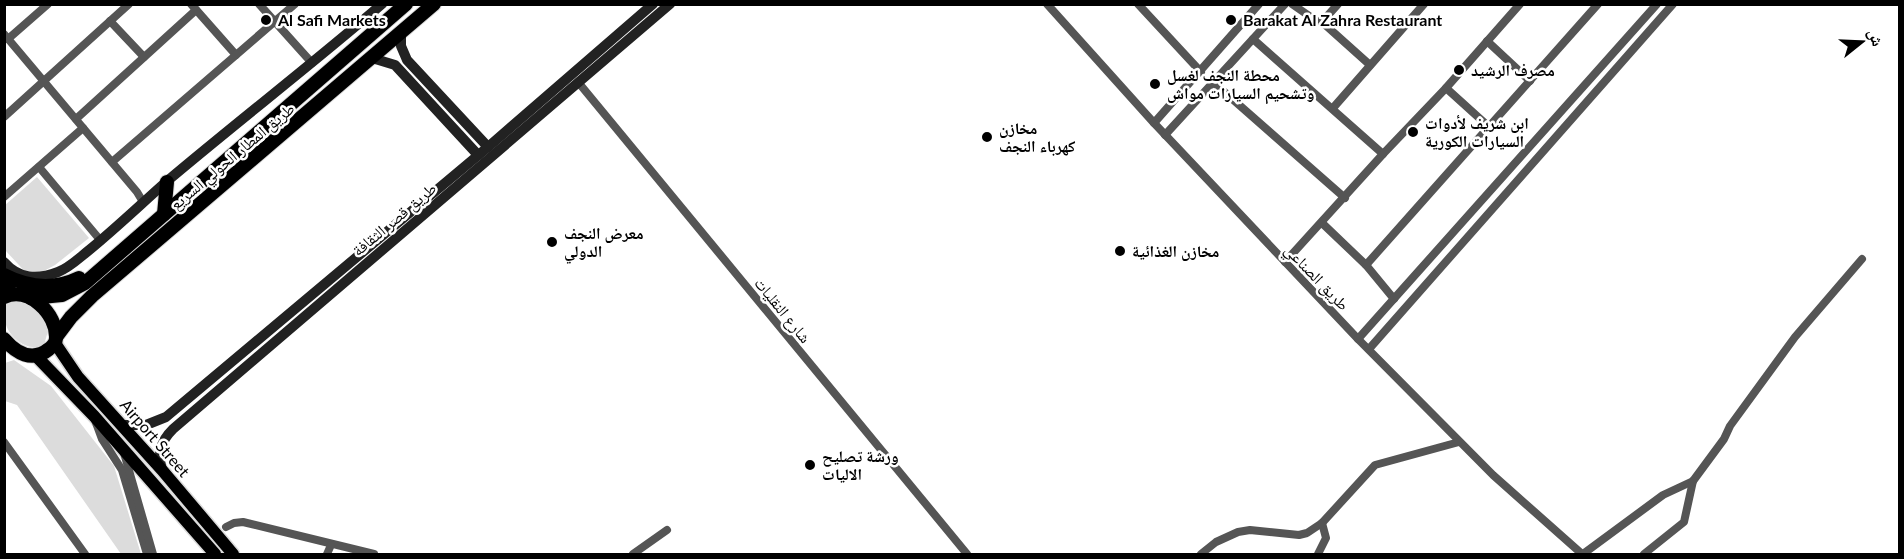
<svg xmlns="http://www.w3.org/2000/svg" width="1904" height="559" font-family="Lato,'Noto Naskh Arabic',sans-serif">
	<rect width="100%" height="100%" fill="#fff"/>
	<!-- green -->
	<g fill="#dcdcdc">
		<path d="M37,177l52,61 -34,27 -24,13 -26,-28 -1,-44z"/>
		<path d="M7,300c22,2 35,9 41,31l-4,14c-15,8 -36,-7 -39,-24 -2,-5 0,-13 0,-19z"/>
		<path d="M14,360l37,26 63,80 27,88h-20l-104,-149 -12,-4v-38z"/>
	</g>
	<g fill="none" stroke-linecap="round" stroke-linejoin="round">
		<!-- primary casing -->
		<g stroke="#dbdbdb" stroke-width="15">
			<g id="primary">
				<path d="M4,285l11,10"/>
				<path d="M55,343l23,34 84,93 71,84"/>
				<path d="M36,356l58,60 121,138"/>
			</g>
		</g>
		<!-- highway casing -->
		<g stroke="#dbdbdb" stroke-width="16">
			<g id="highway">
				<path d="M164,214l3,-32"/>
				<path d="M4,275c25,13 50,15 75,3"/>
				<path d="M4,297c25,-11 53,17 52,41 0,5 -3,8 -7,11 -17,14 -33,4 -45,-10"/>
				<path d="M31,298l31,-3 23,-12 321,-279"/>
				<path d="M56,337l15,-20 21,-21 342,-292"/>
			</g>
		</g>
		<!-- street -->
		<g stroke="#555" stroke-width="8">
			<path d="M191,4l45,51"/>
			<path d="M259,4l53,59"/>
			<path d="M1047,4l107,119 204,216 135,136 89,79"/>
			<path d="M1138,4l63,68"/>
			<path d="M1292,4l23,16 7,2 48,43"/>
			<path d="M110,21l34,36"/>
			<path d="M1322,22l16,-18"/>
			<path d="M4,34l133,158 6,10"/>
			<path d="M8,39l40,-35"/>
			<path d="M1253,39l130,115"/>
			<path d="M1487,41l43,40"/>
			<path d="M578,82l389,472"/>
			<path d="M1213,82l132,116"/>
			<path d="M1446,88l42,38"/>
			<path d="M1333,108l91,-104"/>
			<path d="M4,117l125,-113"/>
			<path d="M76,119l120,-109"/>
			<path d="M1154,123l105,-119"/>
			<path d="M1165,135l120,-131"/>
			<path d="M112,162l183,-158"/>
			<path d="M39,167l62,74"/>
			<path d="M4,197l79,-69"/>
			<path d="M1322,223l44,42 28,34"/>
			<path d="M1285,262l98,-108 63,-66 74,-84"/>
			<path d="M1366,265l232,-261"/>
			<path d="M1358,339l299,-335"/>
			<path d="M1369,349l304,-345"/>
			<path d="M95,420l7,19 20,31 25,84"/>
			<path d="M4,442l81,112"/>
			<path d="M124,453l29,101"/>
			<path d="M226,527l8,-4 9,-1 131,32"/>
			<path d="M327,554l4,-9"/>
			<path d="M633,554l34,-24"/>
			<path d="M1201,554l15,-12 22,-10 12,-2 49,5 8,-2 15,-10 53,-58 84,-23"/>
			<path d="M1318,554l8,-16 -4,-15"/>
			<path d="M1583,554l80,-59 30,-14 31,-42 6,-13 65,-89 67,-78"/>
			<path d="M1644,554l40,-32 9,-41"/>
		</g>
		<!-- secondary -->
		<g stroke="#222" stroke-width="10">
			<path d="M401,33v13l6,14 81,87"/>
			<path d="M372,58l23,7 83,90"/>
			<path d="M4,262c15,17 33,18 54,10 11,-4 20,-13 30,-21 27,-22 52,-46 78,-69 71,-60 145,-117 216,-178"/>
			<path d="M122,425h24l20,-8 322,-270 165,-143"/>
			<path d="M162,470c-5,-17 -1,-29 11,-41l497,-425"/>
		</g>
		<!-- primary -->
		<use href="#primary" stroke="#000" stroke-width="12"/>
		<!-- highway -->
		<use href="#highway" stroke="#000" stroke-width="14"/>
	</g>
	<!-- markers -->
	<g fill="#000" stroke="#fff" stroke-width="2">
		<circle cx="266" cy="20" r="6"/>
		<circle cx="1231" cy="20" r="6"/>
		<circle cx="1459" cy="70" r="6"/>
		<circle cx="1155" cy="84" r="6"/>
		<circle cx="1413" cy="132" r="6"/>
		<circle cx="987" cy="137" r="6"/>
		<circle cx="552" cy="242" r="6"/>
		<circle cx="1120" cy="251" r="6"/>
		<circle cx="810" cy="465" r="6"/>
	</g>
	<g text-anchor="middle" stroke-width="5" stroke-linejoin="round" paint-order="stroke">
		<!-- poi labels -->
		<g font-size="16" font-weight="bold" fill="#000" stroke="#fff" text-anchor="start">
			<text x="278" y="26">Al Safi Markets</text>
			<text x="1243" y="26">Barakat Al Zahra Restaurant</text>
			<text x="1471" y="76">مصرف الرشيد</text>
			<text x="1167" y="81">محطة النجف لغسل<tspan x="1167" dy="18">وتشحيم السيارات مواش</tspan></text>
			<text x="1425" y="129">ابن شريف لأدوات<tspan x="1425" dy="18">السيارات الكورية</tspan></text>
			<text x="999" y="134">مخازن<tspan x="999" dy="18">كهرباء النجف</tspan></text>
			<text x="564" y="239">معرض النجف<tspan x="564" dy="18">الدولي</tspan></text>
			<text x="1132" y="257">مخازن الغذائية</text>
			<text x="822" y="462">ورشة تصليح<tspan x="822" dy="18">الاليات</tspan></text>
		</g>
		<!-- street labels -->
		<g font-size="16" fill="#000" stroke="#fff">
			<text transform="translate(232 156) rotate(-40)" y="6">طريق المطار الحولي السريع</text>
			<text transform="translate(394 219) rotate(-40)" y="6">طريق قصر الثقافة</text>
			<text transform="translate(1317 277) rotate(46)" y="6">طريق الصناعي</text>
			<text transform="translate(783 310) rotate(51)" y="6">شارع النقليات</text>
			<text transform="translate(155 438) rotate(49)" y="6">Airport Street</text>
		</g>
	</g>
	<!-- border -->
	<rect width="1904" height="559" fill="none" stroke="#000000" stroke-width="12"/>
	<!-- north arrow -->
	<g transform="translate(1862 42) rotate(72)" stroke="#ffffff" stroke-width="4.5" paint-order="stroke">
	<path d="M0-4.5L10 22L0 15L-10 22Z" fill="#000000"/>
	<text y="-9" font-size="16" font-weight="bold" text-anchor="middle" fill="#000000">ش</text>
	</g>
</svg>
